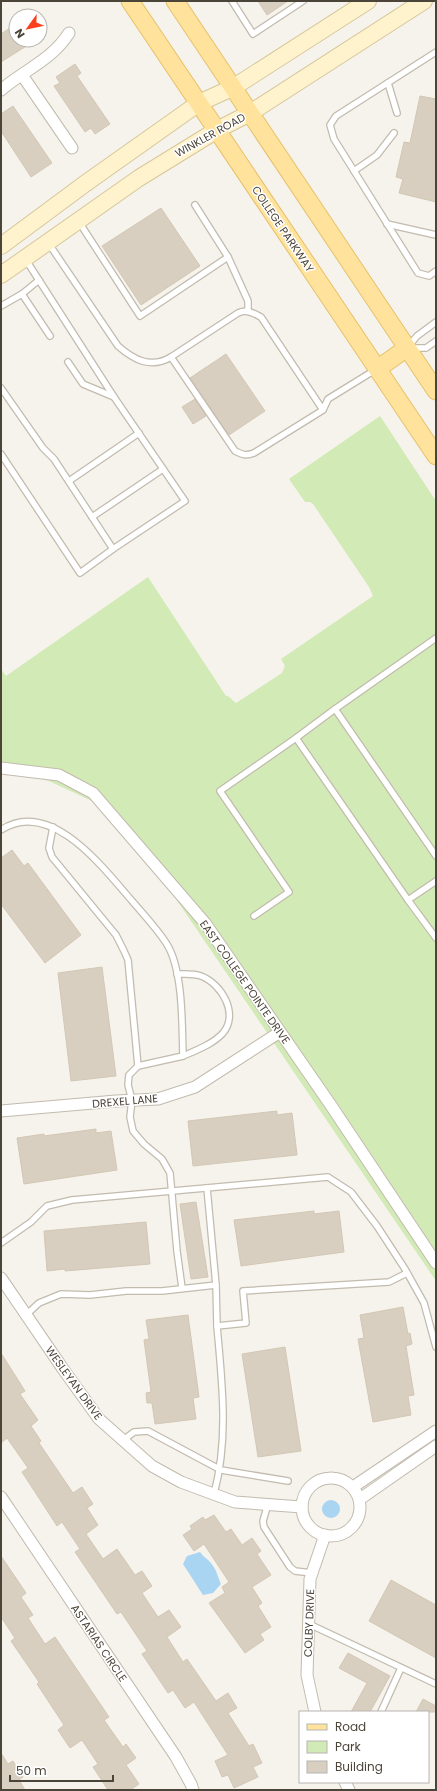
<svg xmlns="http://www.w3.org/2000/svg" width="437" height="1791" font-family="Poppins,sans-serif">
	<rect width="100%" height="100%" fill="#f6f3ec"/>
	<!-- green -->
	<path fill="#d2eab5" d="M380,416l56,85v780l-277,-407 -65,-72 -45,-21 -48,-14v-98l5,7 142,-99 78,119h2l8,7 46,-30 3,-7 -4,-7 92,-63 -4,-9 -56,-83 -3,-2h-5l-16,-23z"/>
	<!-- water -->
	<g fill="#a9d4f2">
		<circle cx="331" cy="1509" r="9"/>
		<path d="M200,1552c4,6 10,8 13,14 4,5 5,12 8,18l-8,9 -10,2 -20,-31 4,-8z"/>
	</g>
	<!-- building -->
	<g fill="#d8cfc1" stroke="#d3c7b4">
		<path d="M258,1h30l-21,14z"/>
		<path d="M16,24v16h20l-35,22v-28z"/>
		<path d="M75,64l6,9 -4,3 33,48 -15,10 -4,-6 -6,4 -31,-46 6,-3 -4,-6z"/>
		<path d="M420,96l16,3v103l-37,-9 4,-14 -7,-2 8,-35 6,1z"/>
		<path d="M13,106l39,57 -21,14 -30,-46v-17z"/>
		<path d="M161,208l39,58 -59,39 -39,-59z"/>
		<path d="M226,354l39,57 -36,24 -39,-57z"/>
		<path d="M195,399l11,17 -13,8 -11,-17z"/>
		<path d="M12,850l12,16 4,-3 53,72 -36,28 -44,-59v-46z"/>
		<path d="M102,967l14,109 -45,5 -13,-108z"/>
		<path d="M277,1111v4l15,-2 5,42 -104,11 -5,-45z"/>
		<path d="M96,1129v4l15,-2 6,39 -93,14 -7,-46 27,-4v2z"/>
		<path d="M196,1202l12,75 -17,2 -11,-75z"/>
		<path d="M314,1211v3l25,-3 5,41 -103,14 -7,-46z"/>
		<path d="M146,1222l4,42 -85,7v-2l-18,2 -3,-40z"/>
		<path d="M403,1307l5,27 2,-1 2,11 -6,2 8,49 -6,1 3,19 -38,7 -15,-83 6,-1 -4,-23z"/>
		<path d="M188,1315l11,82 -6,1 3,21 -41,5 -3,-21h-5l-1,-10 5,-1 -7,-52 5,-1 -3,-19z"/>
		<path d="M285,1347l16,104 -43,6 -16,-103z"/>
		<path d="M1,1353l24,38 -5,3 18,26 -7,6 10,15 -2,2 34,50 9,-6 11,17 -6,4 11,17 -12,9 17,25 14,-10 18,26 7,-4 10,15 -10,7 16,24 11,-7 12,17 -14,10 16,25 4,-3 29,42 12,-8 9,15 -9,5 21,33 4,-2 9,19 -9,4 5,10 -24,11 -6,-13 -6,2 -7,-16 13,-6 -34,-53 -9,6 -12,-18 -5,3 -26,-39 5,-3 -26,-39 -4,2 -42,-62 5,-3 -18,-27 -5,4 -35,-54 6,-4 -21,-30 -6,5z"/>
		<path d="M214,1515l12,17 5,-3 11,16 10,-7 9,13 -4,3 14,21 -19,12 10,16 -4,3 13,21 -11,7 4,6 -19,13 -36,-50 16,-10 -3,-6 7,-5 -25,-38 -10,7 -11,-16 9,-6 -2,-3 13,-9 2,3z"/>
		<path d="M1,1556l25,37 -5,4 12,18 -5,3 17,26 10,-7 54,80 -5,3 19,27 3,-3 10,14 -10,7 13,19 -9,6h-22l-15,-23 5,-3 -16,-24 -12,8 -12,-18 6,-5 -27,-41 2,-2 -28,-41 4,-3 -14,-21z"/>
		<path d="M391,1580l45,25v53l-67,-37z"/>
		<path d="M348,1653l42,23 -20,36h-19l16,-29 -28,-15z"/>
		<path d="M423,1699l13,7v6h-20z"/>
		<path d="M1,1753l7,11 5,-3 10,16 -4,3 6,10h-24z"/>
	</g>
	<g fill="none" stroke-linecap="round" stroke-linejoin="round">
		<!-- lane casing -->
		<g stroke="#c2bbae" stroke-width="8">
			<g id="lane">
				<path d="M232,1l21,33 50,-33"/>
				<path d="M436,52l-100,64 -6,9 4,14 84,134 11,3 7,-5"/>
				<path d="M388,83l9,30"/>
				<path d="M354,171l23,-16 17,-22"/>
				<path d="M195,205l33,52"/>
				<path d="M79,222l61,94 88,-59 20,44v10"/>
				<path d="M387,224l49,11"/>
				<path d="M49,244l69,102c16,14 33,23 53,11"/>
				<path d="M22,294l28,42"/>
				<path d="M1,306l21,-12 17,-14"/>
				<path d="M436,322l-19,14 -10,12h19l10,-7"/>
				<path d="M68,362l15,22 31,13"/>
				<path d="M1,388l42,60 11,11 59,90 72,-48 -71,-104 -88,-137"/>
				<path d="M323,410l-62,-93c-8,-4 -14,-8 -23,-4l-67,44 64,94c8,4 11,5 19,2l69,-43 5,-11 47,-29"/>
				<path d="M1,454l79,119 33,-24"/>
				<path d="M69,481l70,-48"/>
				<path d="M92,517l71,-48"/>
				<path d="M436,638l-101,71 101,147"/>
				<path d="M296,738l39,-29"/>
				<path d="M53,827l-4,21 3,9 64,78 8,16 4,9 10,106"/>
				<path d="M1,830c50,-33 103,39 132,72 10,12 29,32 36,46 14,27 13,77 14,108l-45,10 -9,9 -1,10 4,15 -2,17 3,14 11,13 18,15 8,14 7,78 5,37"/>
				<path d="M408,900l28,38"/>
				<path d="M254,916l35,-24 -69,-101 76,-53 112,162 28,-19"/>
				<path d="M177,974c8,0 16,-1 24,2 21,8 38,38 22,57 -10,11 -26,17 -40,23"/>
				<path d="M207,1188l9,97 1,41"/>
				<path d="M1,1243l30,-21 16,-16 25,-6 256,-23 23,15 26,34 28,43 19,34 12,44"/>
				<path d="M26,1315l13,-12 22,-9 29,1 36,-4h36l54,-6"/>
				<path d="M122,1441l12,-9 14,-1 73,39 67,11"/>
				<path d="M214,1494c15,-56 8,-111 3,-168l29,-3 -3,-32 146,-9 18,-9"/>
				<path d="M268,1504l-5,17 1,6 26,40 5,4 17,2"/>
				<path d="M309,1624l127,60"/>
				<path d="M381,1712l20,-44"/>
			</g>
		</g>
		<!-- street casing -->
		<g stroke="#c2bbae" stroke-width="13">
			<g id="street">
				<path d="M22,75l50,73"/>
				<path d="M1,90c23,-20 51,-30 68,-57"/>
				<path d="M1,768l58,7 34,18 112,130 125,181 106,159"/>
				<path d="M1,1111l115,-10 42,-2 37,-12 85,-55"/>
				<path d="M1,1278l62,91 36,50 53,47 29,16 54,20 67,5"/>
				<circle cx="331" cy="1507" r="29"/>
				<path d="M353,1487l83,-56"/>
				<path d="M1,1497l175,260 15,27 2,6"/>
				<path d="M360,1499l76,-53"/>
				<path d="M315,1712l-8,-37 3,-96 15,-44"/>
				<path d="M345,1782l4,8"/>
			</g>
		</g>
		<!-- secondary casing -->
		<g stroke="#d6c79b" stroke-width="18">
			<g id="secondary">
				<path d="M1,246l85,-63 113,-80 35,-16 134,-86"/>
				<path d="M1,275l138,-97 78,-48 33,-17 174,-112"/>
			</g>
		</g>
		<!-- primary casing -->
		<g stroke="#e6c16a" stroke-width="19">
			<g id="primary">
				<path d="M130,1l306,455"/>
				<path d="M175,1l261,390"/>
				<path d="M377,369l30,-21"/>
			</g>
		</g>
		<!-- lane -->
		<use href="#lane" stroke="#fff" stroke-width="5.5"/>
		<!-- street -->
		<use href="#street" stroke="#fff" stroke-width="11"/>
		<!-- secondary -->
		<use href="#secondary" stroke="#fff3cd" stroke-width="16"/>
		<!-- primary -->
		<use href="#primary" stroke="#ffe39c" stroke-width="17"/>
	</g>
	<g text-anchor="middle" stroke-width="3" stroke-linejoin="round" paint-order="stroke">
		<!-- street labels -->
		<g font-size="11" fill="#4b4439" stroke="#fff">
			<text transform="translate(210 135) rotate(-29)" y="4">WINKLER ROAD</text>
			<text transform="translate(283 229) rotate(56)" y="4">COLLEGE PARKWAY</text>
			<text transform="translate(245 982) rotate(55)" y="4">EAST COLLEGE POINTE DRIVE</text>
			<text transform="translate(125 1101) rotate(-5)" y="4">DREXEL LANE</text>
			<text transform="translate(74 1383) rotate(54)" y="4">WESLEYAN DRIVE</text>
			<text transform="translate(309 1623) rotate(-88)" y="4">COLBY DRIVE</text>
			<text transform="translate(99 1643) rotate(56)" y="4">ASTARIAS CIRCLE</text>
		</g>
	</g>
	<!-- border -->
	<rect width="437" height="1791" fill="none" stroke="#4b4439" stroke-width="4"/>
	<!-- legend -->
	<rect x="299" y="1711" width="130" height="72" fill="#ffffff" stroke="#b7b4b0"/>
	<rect x="307" y="1724" width="20" height="6" fill="#ffe39c" stroke="#b7b4b0"/>
	<text x="335" y="1731" font-size="12" fill="#4b4439">Road</text>
	<rect x="307" y="1741" width="20" height="12" fill="#d2eab5" stroke="#b7b4b0"/>
	<text x="335" y="1751" font-size="12" fill="#4b4439">Park</text>
	<rect x="307" y="1761" width="20" height="12" fill="#d8cfc1" stroke="#b7b4b0"/>
	<text x="335" y="1771" font-size="12" fill="#4b4439">Building</text>
	<!-- north arrow -->
	<g transform="translate(28 28) rotate(237)"><circle r="19" fill="#ffffff" stroke="#b7b4b0"/>
	<path d="M0-3L7 15L0 10L-7 15Z" fill="#fc3f1d"/>
	<text y="-6" font-size="11" font-weight="bold" text-anchor="middle" fill="#4b4439">N</text>
	</g>
	<!-- scale -->
	<path d="M10 1775v6h103v-6" fill="none" stroke="#4b4439" stroke-width="2"/>
	<text x="16" y="1775" font-size="12" fill="#4b4439" stroke="#ffffff" stroke-width="3" paint-order="stroke">50 m</text>
</svg>
